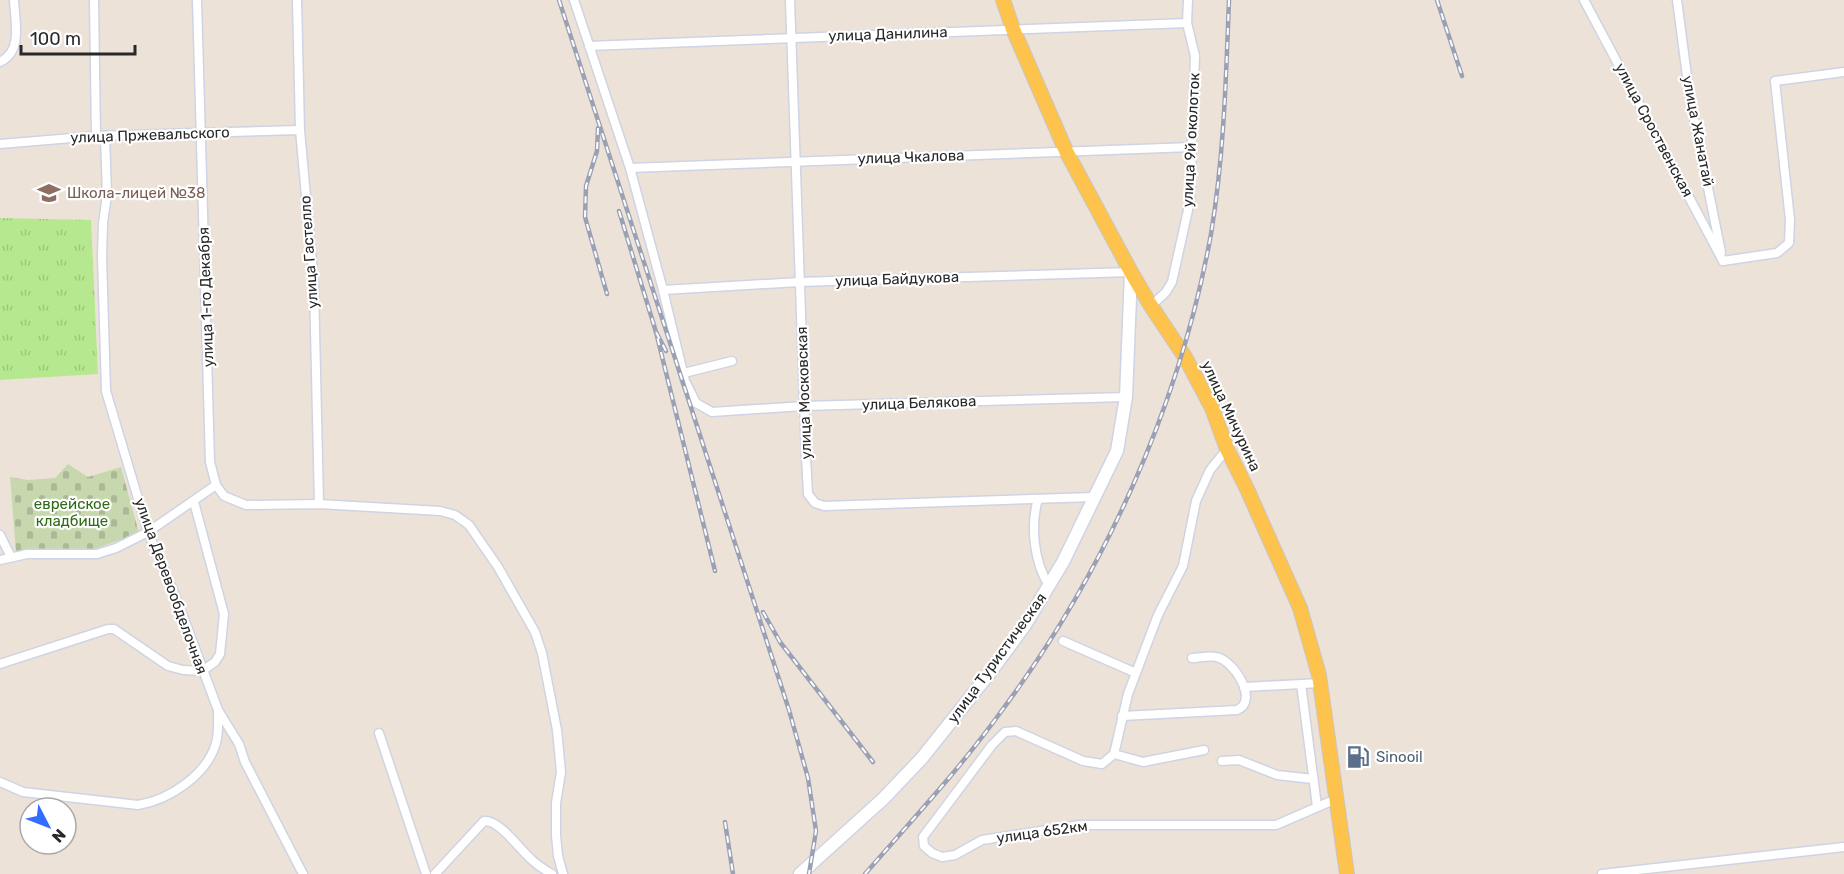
<svg xmlns="http://www.w3.org/2000/svg" width="1844" height="874" font-family="Rubik,sans-serif">
	<defs>
		<pattern id="cemetery-stones" width="16" height="16" patternUnits="userSpaceOnUse" patternTransform="scale(1.5)"><rect width="16" height="16" fill="#c7d8ae"/><path d="M2 7V4a2 2 0 0 1 4 0v3zM10 15v-3a2 2 0 0 1 4 0v3z" fill="#abb996"/></pattern>
		<pattern id="park-tufts" width="24" height="20" patternUnits="userSpaceOnUse" patternTransform="scale(1.5)"><rect width="24" height="20" fill="#b6e98f"/><path d="M3 7l-1-3M5 7V3M7 7l1-3M15 17l-1-3M17 17v-4M19 17l1-3" fill="none" stroke="#9cc87b"/></pattern>
	</defs>
	<rect width="100%" height="100%" fill="#ede2d8"/>
	<!-- cemetery -->
	<path fill="url(#cemetery-stones)" d="M68,464l20,13 33,-10 18,66 -50,18 -73,1 -6,-75 18,3 27,-2z"/>
	<!-- park -->
	<path fill="url(#park-tufts)" d="M0,218l91,2 7,154 -98,6z"/>
	<g fill="none" stroke-linecap="round" stroke-linejoin="round">
		<!-- street casing -->
		<g stroke="#ced4e3" stroke-width="11">
			<g id="street">
				<path d="M94,0l2,136"/>
				<path d="M197,0l13,462 6,23 8,11 22,9 73,-1 121,7 15,4 14,10 29,42 37,65 7,21 15,77 4,42 -5,31v32l2,21 5,18"/>
				<path d="M297,0l3,130 14,155 5,219"/>
				<path d="M574,0l56,168 33,122 22,91 11,22 16,9 92,-6 322,-9"/>
				<path d="M790,0l16,457 2,37 7,9 9,3 270,-9"/>
				<path d="M1584,0l139,261"/>
				<path d="M1677,0l13,99 31,153"/>
				<path d="M589,46l598,-23"/>
				<path d="M0,62c23,-11 15,-40 14,-62"/>
				<path d="M105,136l2,59 -4,28 -1,33 4,135 42,141 29,68 41,110 21,34 6,18 58,112"/>
				<path d="M0,144l96,-8 204,-6"/>
				<path d="M630,168l562,-21"/>
				<path d="M1723,261l54,-8 12,-10 1,-23 -15,-139 69,-9"/>
				<path d="M663,290l136,-8 332,-10"/>
				<path d="M1151,306l15,-14 6,-10 18,-81 5,-145 -8,-33 1,-23"/>
				<path d="M684,373l48,-12"/>
				<path d="M1038,499c-8,27 -4,63 11,87"/>
				<path d="M0,535l11,22"/>
				<path d="M0,560l27,-6h70l19,-6 32,-16 68,-47"/>
				<path d="M1063,641l73,32"/>
				<path d="M0,664l108,-35h6l54,37 15,4 19,1 13,-9 5,-8 4,-40 -30,-112"/>
				<path d="M1301,684l16,122"/>
				<path d="M1244,687l76,-4"/>
				<path d="M1122,716l115,-6c23,-9 -4,-51 -21,-53 -7,-2 -17,1 -24,1"/>
				<path d="M379,733l47,141"/>
				<path d="M1204,750l-61,12 -29,-8 14,-60 30,-79 25,-49 13,-65 14,-31 17,-21"/>
				<path d="M1114,754l-12,10 -19,-3 -67,-30 -11,1 -13,13 -69,92 1,9 8,7 10,4 13,-2 27,-15 97,-15h197l60,-26"/>
				<path d="M1222,761l17,-1 38,15 36,4"/>
				<path d="M0,782l23,10 115,13c31,-5 69,-30 78,-62 3,-11 2,-22 2,-33"/>
				<path d="M435,874l49,-53c15,-2 36,29 48,39 6,6 13,10 20,14"/>
				<path d="M1602,874l242,-27"/>
			</g>
		</g>
		<!-- secondary casing -->
		<g stroke="#ced4e3" stroke-width="15">
			<path id="secondary" d="M800,874l83,-75 39,-41 70,-88 33,-45 38,-63 54,-111 9,-54 5,-125"/>
		</g>
		<!-- primary casing -->
		<g stroke="#c7c7c7" stroke-width="16">
			<path id="primary" d="M1003,0l10,29 53,122 65,121 20,34 34,51 27,51 15,41 20,40 53,119 19,67 28,199"/>
		</g>
		<!-- street -->
		<use href="#street" stroke="#fff" stroke-width="8"/>
		<!-- secondary -->
		<use href="#secondary" stroke="#fff" stroke-width="12"/>
		<!-- primary -->
		<use href="#primary" stroke="#fec34c" stroke-width="14"/>
		<!-- rail casing -->
		<g stroke="#9ba1b5" stroke-width="4.5">
			<g id="rail">
				<path d="M559,0l230,710 19,68 8,53 -7,43"/>
				<path d="M1437,0l25,76"/>
				<path d="M598,128l-1,23 -11,35 -1,31 22,77"/>
				<path d="M619,211l37,121"/>
				<path d="M666,351l-10,-19 59,239"/>
				<path d="M763,612l17,30 93,120"/>
				<path d="M725,822l8,52"/>
				<path d="M865,874c46,-53 94,-104 135,-161 104,-139 180,-308 211,-479 13,-78 15,-156 18,-234"/>
			</g>
		</g>
		<!-- rail -->
		<use href="#rail" stroke="#fff" stroke-width="2" stroke-dasharray="7" stroke-linecap="butt"/>
	</g>
	<!-- icons -->
	<defs>
		<g id="school-bare" transform="scale(1.8)"><path d="M0-5L7-2L0 1L-7-2ZM-4 1L0 2.5L4 1V4Q0 6-4 4Z" fill="#8d6e63" stroke="#fff" stroke-width="2.5" paint-order="stroke"/></g>
		<g id="fuel-bare" transform="scale(1.8)"><path d="M-5.5-6h7V0h2V4h1.3V-2.5L3-4.5l.8-.8L6-3V5H2.5V1h-1V6h-7ZM-4.2-4.7v3.2H.2V-4.7Z" fill="#5c6f8a" stroke="#fff" stroke-width="2.5" paint-order="stroke"/></g>
	</defs>
	<g fill-rule="evenodd">
		<use href="#school-bare" x="49" y="193"/>
		<use href="#fuel-bare" x="1358" y="757"/>
	</g>
	<g text-anchor="middle" stroke-width="4.5" stroke-linejoin="round" paint-order="stroke">
		<!-- street labels -->
		<g font-size="15" fill="#282828" stroke="#fff">
			<text transform="translate(888 34) rotate(-2)" y="5">улица Данилина</text>
			<text transform="translate(1654 130) rotate(62)" y="5">улица Сроственская</text>
			<text transform="translate(1698 131) rotate(79)" y="5">улица Жанатай</text>
			<text transform="translate(150 135) rotate(-2)" y="5">улица Пржевальского</text>
			<text transform="translate(1191 140) rotate(-87)" y="5">улица 9й околоток</text>
			<text transform="translate(911 157) rotate(-2)" y="5">улица Чкалова</text>
			<text transform="translate(309 252) rotate(-94)" y="5">улица Гастелло</text>
			<text transform="translate(897 279) rotate(-2)" y="5">улица Байдукова</text>
			<text transform="translate(206 297) rotate(-92)" y="5">улица 1-го Декабря</text>
			<text transform="translate(804 393) rotate(-92)" y="5">улица Московская</text>
			<text transform="translate(919 403) rotate(-2)" y="5">улица Белякова</text>
			<text transform="translate(1231 416) rotate(65)" y="5">улица Мичурина</text>
			<text transform="translate(171 586) rotate(70)" y="5">улица Деревообделочная</text>
			<text transform="translate(997 658) rotate(-54)" y="5">улица Туристическая</text>
			<text transform="translate(1042 832) rotate(-8)" y="5">улица 652км</text>
		</g>
		<!-- education labels -->
		<g font-size="15" fill="#785e54" stroke="#fff" text-anchor="start">
			<text x="67" y="198">Школа-лицей №38</text>
		</g>
		<!-- park labels -->
		<g font-size="15" fill="#2e6b13" stroke="#fff">
			<text x="72" y="509">еврейское<tspan x="72" dy="17">кладбище</tspan></text>
		</g>
		<!-- service labels -->
		<g font-size="15" fill="#4e5e75" stroke="#fff" text-anchor="start">
			<text x="1376" y="762">Sinooil</text>
		</g>
	</g>
	<!-- north arrow -->
	<g transform="translate(48 826) rotate(132)"><circle r="28" fill="#ffffff" stroke="#a9a9a9" stroke-width="1.5"/>
	<path d="M0-4.5L10 22L0 15L-10 22Z" fill="#336dff"/>
	<text y="-9" font-size="16" font-weight="bold" text-anchor="middle" fill="#282828">N</text>
	</g>
	<!-- scale -->
	<path d="M21 45v9h114v-9" fill="none" stroke="#282828" stroke-width="3"/>
	<text x="30" y="45" font-size="18" fill="#282828" stroke="#ffffff" stroke-width="4.5" paint-order="stroke">100 m</text>
</svg>
